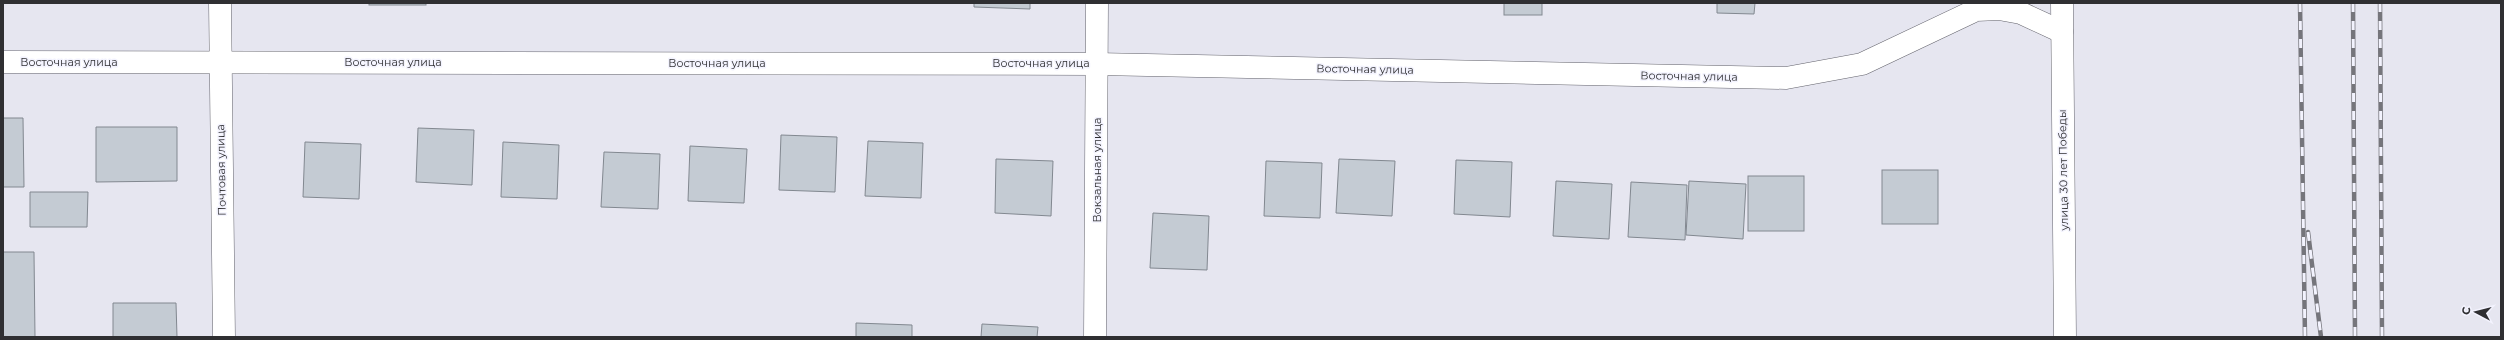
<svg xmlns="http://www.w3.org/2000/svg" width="2504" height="340" font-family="Montserrat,sans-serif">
	<rect width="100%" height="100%" fill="#e6e6f0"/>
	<!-- building -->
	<g fill="#c4cbd3" stroke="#828890">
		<rect x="369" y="3" width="57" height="2"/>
		<path d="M974,3h56v6l-56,-2z"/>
		<rect x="1504" y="3" width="38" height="12"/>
		<path d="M1717,3h38l-1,11 -37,-1z"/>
		<path d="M3,118h20l1,69h-21z"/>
		<path d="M96,127h81v54l-81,1z"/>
		<path d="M418,128l56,2 -2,55 -56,-3z"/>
		<path d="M781,135l56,2 -2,55 -56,-2z"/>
		<path d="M868,141l55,2 -2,55 -56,-2z"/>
		<path d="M305,142l56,2 -2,55 -56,-2z"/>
		<path d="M503,142l56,3 -2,54 -56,-2z"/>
		<path d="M690,146l57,3 -3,54 -56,-2z"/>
		<path d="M604,152l56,2 -2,55 -57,-2z"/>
		<path d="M996,159l57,2 -2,55 -56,-3z"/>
		<path d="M1339,159l56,2 -3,55 -56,-3z"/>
		<path d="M1456,160l56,2 -2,55 -56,-3z"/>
		<path d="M1266,161l56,2 -2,55 -56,-2z"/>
		<rect x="1882" y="170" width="56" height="54"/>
		<rect x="1748" y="176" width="56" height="55"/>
		<path d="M1556,181l56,3 -3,55 -56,-3z"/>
		<path d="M1689,181l57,3 -3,55 -57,-4z"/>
		<path d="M1631,182l56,3 -2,55 -57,-3z"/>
		<path d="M30,192h58l-1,35h-57z"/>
		<path d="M1153,213l56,3 -2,54 -57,-2z"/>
		<path d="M3,252h31l1,85h-32z"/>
		<path d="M113,303h63l1,34h-64z"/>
		<path d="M856,323l56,2v12h-56z"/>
		<path d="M982,324l56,3 -1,10h-56z"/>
	</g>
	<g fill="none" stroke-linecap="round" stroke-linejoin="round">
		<!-- minor casing -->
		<g stroke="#63636c" stroke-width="23">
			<g id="minor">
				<path d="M220,3l4,334"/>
				<path d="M2062,3l3,334"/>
				<path d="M3,62l1094,2 689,14 76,-14 114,-54 23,-1 22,4 41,19"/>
				<path d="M1095,337l2,-334"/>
			</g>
		</g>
		<!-- minor -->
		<use href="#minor" stroke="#fff" stroke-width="22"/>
		<!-- rail casing -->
		<g stroke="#75757b" stroke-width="4.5">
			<g id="rail">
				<path d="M2300,3l5,334"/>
				<path d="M2353,3l2,334"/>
				<path d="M2380,3l2,334"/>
				<path d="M2308,232l13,105"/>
			</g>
		</g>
		<!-- rail -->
		<use href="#rail" stroke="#f3f3fe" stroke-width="3" stroke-dasharray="9" stroke-linecap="butt"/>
	</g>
	<g text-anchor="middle" stroke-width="3" stroke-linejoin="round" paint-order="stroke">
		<!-- street labels -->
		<g font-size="11" fill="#2f2f32" stroke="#f3f3fe">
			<text x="69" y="66">Восточная улица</text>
			<text x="393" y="66">Восточная улица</text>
			<text x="717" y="67">Восточная улица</text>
			<text x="1041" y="67">Восточная улица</text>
			<text transform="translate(1365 69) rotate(1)" y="4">Восточная улица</text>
			<text transform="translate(1689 76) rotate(1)" y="4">Восточная улица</text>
			<text transform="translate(221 170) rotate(-91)" y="4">Почтовая улица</text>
			<text transform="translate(1097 170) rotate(-90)" y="4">Вокзальная улица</text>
			<text transform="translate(2063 170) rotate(-91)" y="4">улица 30 лет Победы</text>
		</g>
	</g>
	<!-- border -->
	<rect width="2504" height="340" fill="none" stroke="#2f2f32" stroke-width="8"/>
	<!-- north arrow -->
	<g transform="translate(2476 312) rotate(277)" stroke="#f3f3fe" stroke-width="3" paint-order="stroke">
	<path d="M0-3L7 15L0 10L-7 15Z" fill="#2f2f32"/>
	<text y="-6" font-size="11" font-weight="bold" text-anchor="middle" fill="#2f2f32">С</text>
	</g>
</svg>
